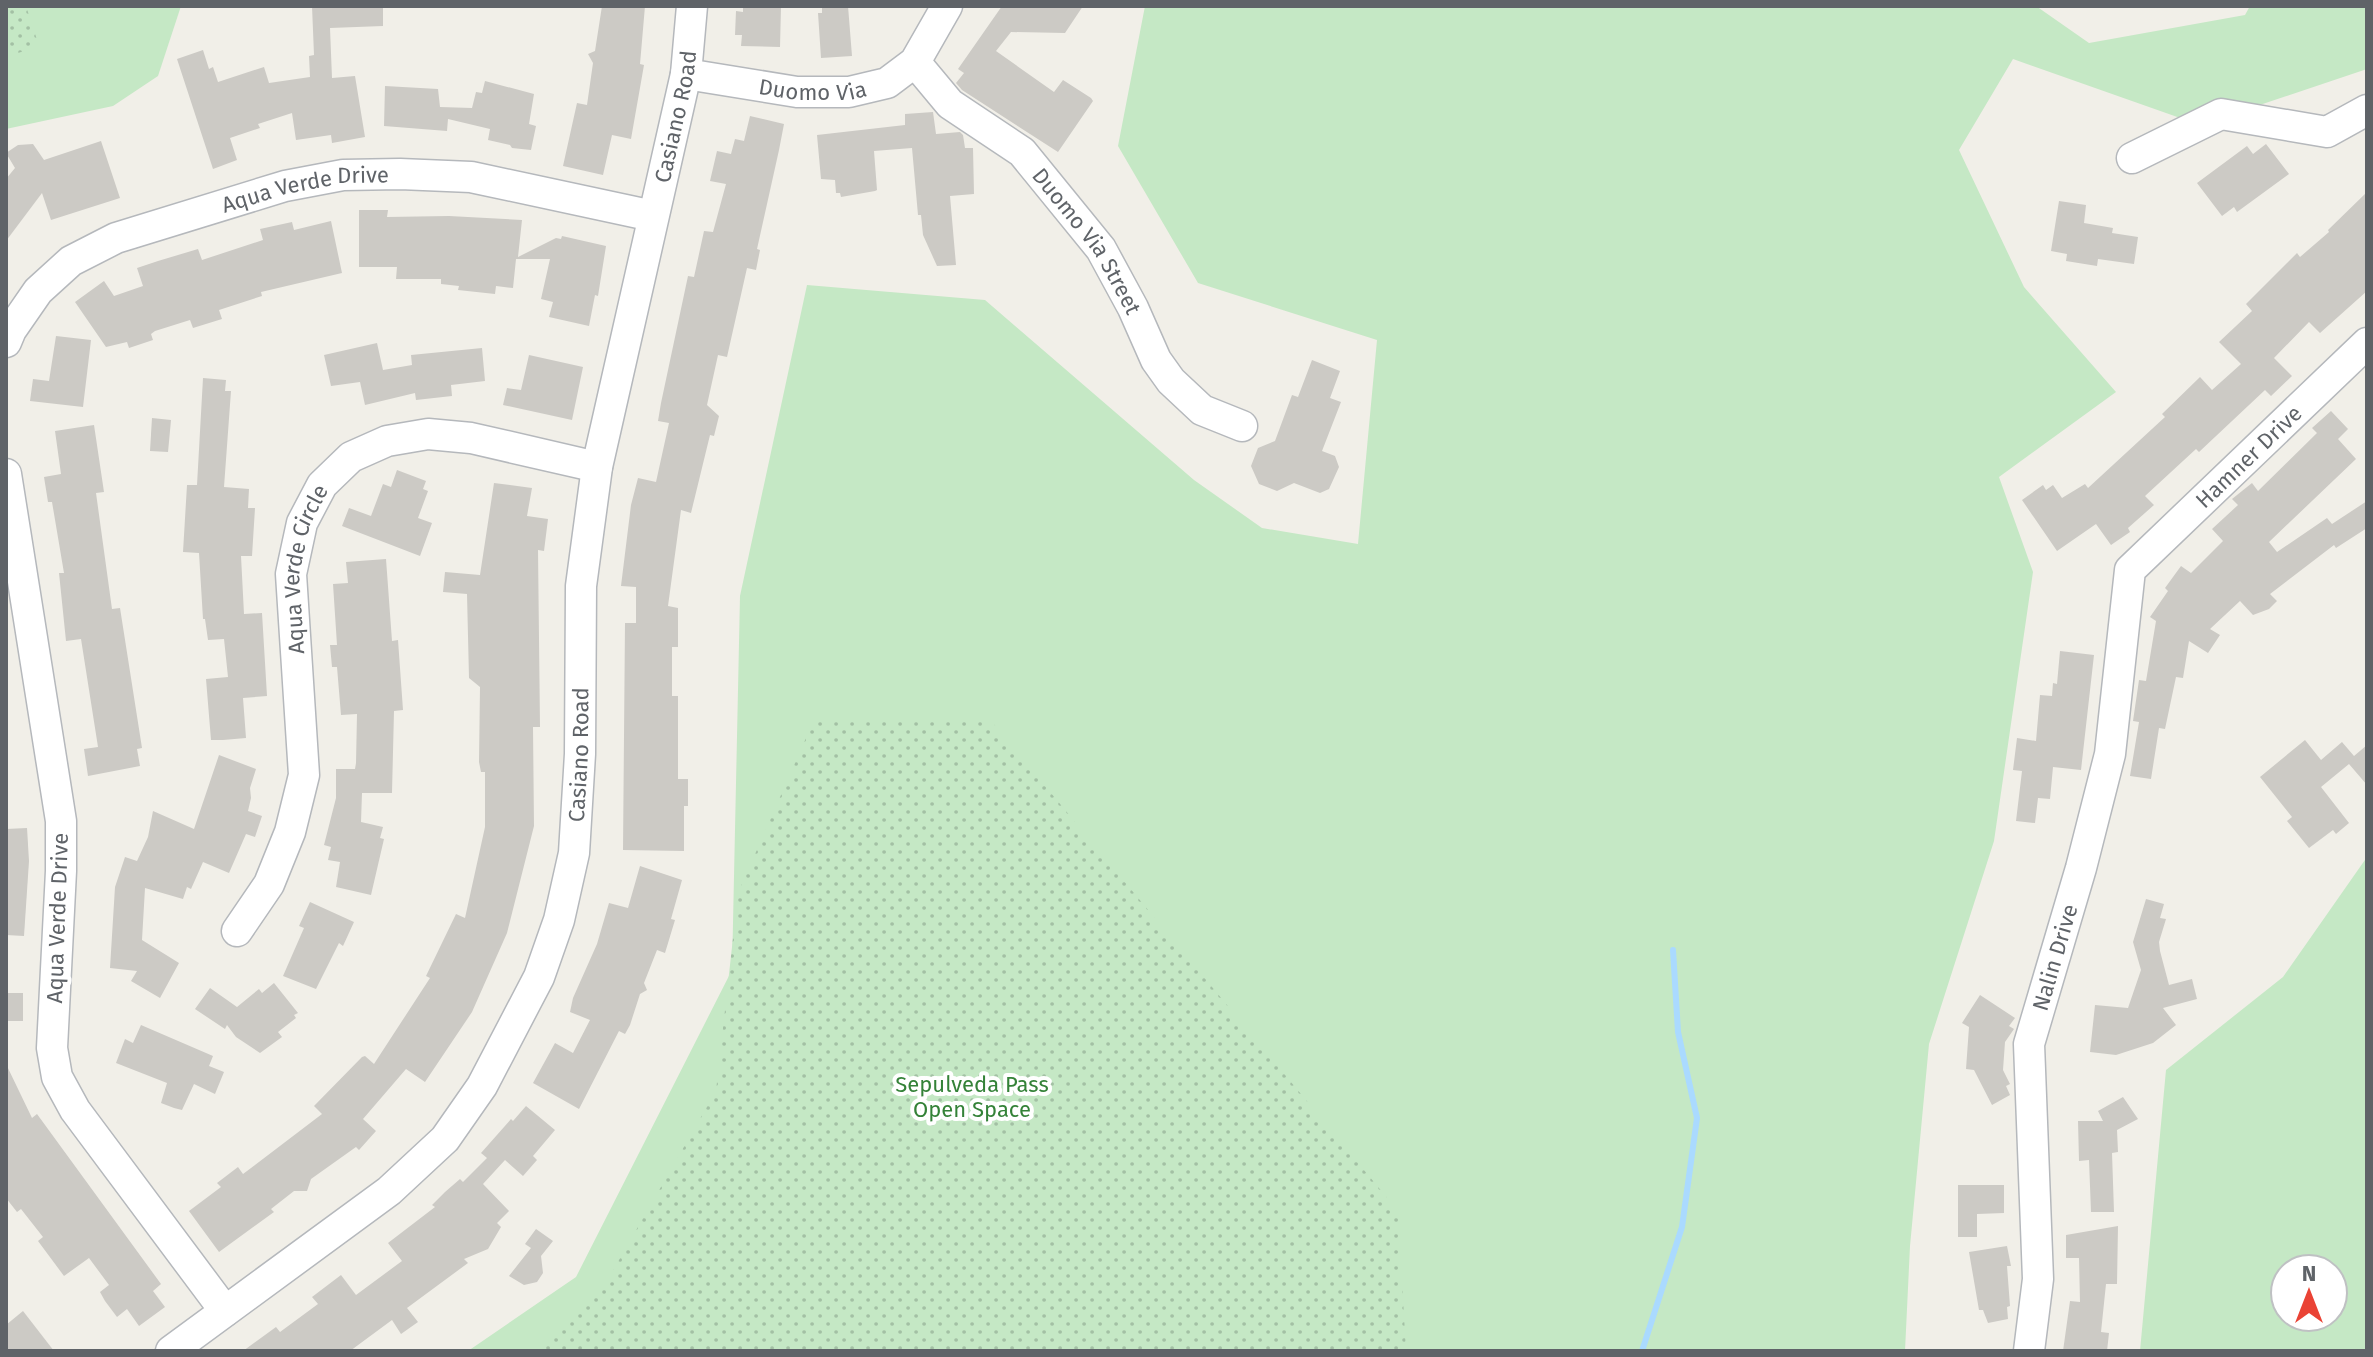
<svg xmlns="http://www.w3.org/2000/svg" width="2373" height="1357" font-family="'Fira Sans',sans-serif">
	<defs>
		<pattern id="park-dots" width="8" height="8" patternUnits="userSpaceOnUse" patternTransform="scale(2)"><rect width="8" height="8" fill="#c5e8c5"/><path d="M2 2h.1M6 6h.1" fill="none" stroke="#a3c0a4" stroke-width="1.8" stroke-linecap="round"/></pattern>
	</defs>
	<rect width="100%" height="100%" fill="#f1efe8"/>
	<!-- grass -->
	<g fill="#c5e8c5" fill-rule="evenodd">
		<path d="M6,6h175l-23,70 -45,30 -107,23z"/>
		<path d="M1145,6h891l53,37 156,-28 5,-9h117v63l-167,56 -187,-66 -54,91 65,137 92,105 -117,85 34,95 -39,269 -65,203 -19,202 -5,105h-1437l108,-74 156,-307 8,-374 67,-311 178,15 209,180 68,48 96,16 19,-204 -179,-57 -80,-137z"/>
		<path d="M2367,857v494h-227l26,-281 117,-93zM2333,1269v48h-48v-48z"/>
	</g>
	<!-- park -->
	<g fill="url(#park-dots)">
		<path d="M6,6h20l13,40 -33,11z"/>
		<path d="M813,722h179l406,489 8,140h-867l68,-70 109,-190 22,-198z"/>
	</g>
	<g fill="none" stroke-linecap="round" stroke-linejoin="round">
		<!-- stream -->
		<path stroke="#aadaff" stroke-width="6" d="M1642,1351l40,-124 15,-109 -19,-86 -5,-82"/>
	</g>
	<!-- building -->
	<g fill="#cccac5">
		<path d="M312,6h71v20l-53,2 2,50 23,-2 10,61 -33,6 -1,-8 -35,5 -4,-27 -34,11 2,4 -30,10 7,22 -24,9 -36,-110 26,-9 6,19 4,-2 5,15 46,-15 5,16 41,-6 -1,-21 5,-1z"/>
		<path d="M602,6h43l-5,58 4,1 -13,74 -19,-4 -9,40 -40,-9 14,-63 10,2 6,-42 -5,-9 7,-3z"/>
		<path d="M743,6h38l-1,41 -39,-1 1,-11h-7l1,-24 7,1z"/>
		<path d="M822,6h26l4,50 -31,2 -3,-45h4z"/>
		<path d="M1002,6h81l-18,27 -54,-1 -15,19 58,41 9,-12 28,18 2,3 -35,51 -96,-62 -6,-7 8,-10 -6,-4z"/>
		<path d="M485,81l49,13 -5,30 7,2 -5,24 -19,-2 -2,-3 -22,-5 2,-11 -42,-10 -1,12 -63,-5 1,-40 53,3 2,18 32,1 4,-16 6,1z"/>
		<path d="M933,112l3,22 24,-2 3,3 2,13h8l1,46 -24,2 6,69 -19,1 -14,-31 -2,-20h-3l-6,-67 -38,3 3,39 -2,1 -34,6 -1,-4h-4l-1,-13 -14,-1 -4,-44 88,-10v-11z"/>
		<path d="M750,116l34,8 -5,26 -22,99 3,1 -4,20 -9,-2 -20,89 -9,-2 -11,50 12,11 -5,20 -4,-1 -19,78 -10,-3 -13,96 10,2v39h-6v49h6v83h10v27h-4v45l-61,-1 2,-227h11v-36l-15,-1 10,-81 7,-27 18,4 13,-59 -11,-2 3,-18 27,-127 6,1 10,-46 9,1 13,-48 -16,-3 7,-30 14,3 4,-15 9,2z"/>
		<path d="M101,141l19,57 -69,22 -9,-27 -36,48v-62l9,-11 -9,-15 12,-8 15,-1 11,16z"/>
		<path d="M2266,144l23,30 -52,38 -3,-5 -12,9 -25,-33 50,-37 6,8z"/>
		<path d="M2367,192v99l-47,42 -11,-11 -35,36 18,18 -21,20 -6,-6 -66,62 -3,-3 -51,47 9,9 -26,23 2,4 -19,13 -15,-21 -39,27 -35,-51 21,-15 3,5 7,-5 9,13 23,-14 3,4 77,-71 -3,-3 38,-37 12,13 29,-26 -22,-22 33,-31 -6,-7 51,-51 3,4 29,-25 -1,-2z"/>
		<path d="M2059,201l27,4 -2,18 29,5 -1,5 26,4 -4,27 -36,-5 -1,7 -31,-5 1,-7 -16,-3z"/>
		<path d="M359,210h29l-1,7 62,-1 73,4 -4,37 38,-19 5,1 1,-3 44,10 -8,50 -3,-1 -6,31 -40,-9 4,-15 -12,-3 9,-40h-34l-3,29 -17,-2 -1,8 -37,-4 1,-4 -18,-2v-5h-45l1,-12h-38z"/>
		<path d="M331,221l11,52 -81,19 1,4 -43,14 3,9 -29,9 -3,-8 -35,11 -4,3 2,6 -24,8 -2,-6 -21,5 -31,-45 29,-21 10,15 29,-10 -6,-18 21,-7 40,-12 4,11 61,-20 -3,-11 32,-7 2,8z"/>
		<path d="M56,336l35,4 -8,67 -53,-6 3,-22 16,2z"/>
		<path d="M377,343l6,27 29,-5 -1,-10 71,-7 3,33 -34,4 1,11 -36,4 -1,-7 -50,12 -5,-23 -29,4 -7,-31z"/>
		<path d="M529,355l54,12 -11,53 -69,-15 4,-17 14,2z"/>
		<path d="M1312,360l28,11 -10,27 11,4 -19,49 13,5 4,11 -10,22 -9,4 -26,-10 -17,8 -18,-7 -8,-18 7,-18 17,-7 17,-46 6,2z"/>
		<path d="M203,378l23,2 -1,11h6l-7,96 25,2 -1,19h7l-3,48h-11l3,58 18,-1 5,83 -24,2 3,40 -23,2h-12l-5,-61 22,-2 -4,-38 -16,1 -3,-21h-2l-4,-66 -16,-1 4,-67h10z"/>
		<path d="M2331,411l17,18 -10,10 18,20 -87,83 8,10 50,-34 5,6 35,-23v27l-31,20 -2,-3 -64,49 7,7 -8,8 -16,6 -13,-14 -30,28 10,6 -12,18 -19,-12 -6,37 -7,-1 -11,52 -6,-1 -8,51 -21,-3 9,-54 -6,-1 6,-41 7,1 10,-60 -6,-4 18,-26 -3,-3 16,-22 10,7 32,-32 -11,-12 26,-24 -6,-6 20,-16 6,8 59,-58 -5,-5z"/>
		<path d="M152,418l19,2 -3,32 -18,-1z"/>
		<path d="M94,425l10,67 -8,1 16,116 8,-1 22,140 -5,1 3,17 -52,10 -4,-27 14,-2 -17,-108 -15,2 -7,-68h5l-12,-71h-4l-4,-25 17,-3 -6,-43z"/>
		<path d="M397,470l29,11 -3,8 5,2 -10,27 14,5 -12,33 -78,-30 7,-18 22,8 12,-32 8,3z"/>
		<path d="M494,483l38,5 -5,28 21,3 -4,32 -6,-1 2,177h-7l1,99 -27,107 -35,79 -47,70 -19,-13 -43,50 13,12 -17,19 -3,-3 -45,32 -4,12h-13l-23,18 3,3 -55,40 -30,-41 32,-24 -4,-4 21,-16 5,7 79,-60 -8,-8 48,-49 3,-1 9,8 56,-86 -4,-2 30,-62 9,4 20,-91v-55h-4l-2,-10 1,-75 -11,-9 -2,-84 -24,-2 2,-20 35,3z"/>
		<path d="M386,559l6,82 6,-1 5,70 -9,1 -2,82h-30l-1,29 22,5 -3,11 4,1 -13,56 -35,-8 4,-25 -12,-2 3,-13 -7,-2 12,-47v-29h19l1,-6 1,-49 -16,1 -4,-48h-5l-2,-22h7l-4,-61 15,-1 -2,-21z"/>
		<path d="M2060,651l34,4 -13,115 -28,-3 -3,32 -12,-1 -3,25 -19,-2 6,-50 -9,-1 4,-32 19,3 4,-46 12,1 1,-13 4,1z"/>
		<path d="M2305,740l16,20 21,-18 12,14 13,-11v40l-18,-21 -28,23 28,36 -13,11 -3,-4 -24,18 -22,-27 5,-4 -32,-40z"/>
		<path d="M219,755l37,14 -6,19 1,10 -3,13 14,5 -7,21 -9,-3 -17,39 -26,-11 -12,27 -4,-2 -4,12 -38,-11 -3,52 37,23 -19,35 -29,-17 6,-10 -27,-3 5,-81 10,-30 12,4 11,-24 5,-26 41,18z"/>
		<path d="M27,828l2,33 -5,75 -18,-1v-106z"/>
		<path d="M640,866l42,14 -11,39 4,1 -10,33 -8,-3 -13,33 3,7 -7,4 -10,31 -5,9 -6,-3 -40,78 -46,-26 22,-40 18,10 17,-33 -20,-8 3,-14 24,-54 12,-41 19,5z"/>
		<path d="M2146,899l18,5 -4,14 6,1 -7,23 1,9 9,34 23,-6 5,20 -34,9 13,17 -23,18 -37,12 -26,-3 5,-47 33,3 13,-38 -8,-28z"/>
		<path d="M310,902l44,20 -11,24 -4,-3 -23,46 -33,-13 21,-48 -5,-2z"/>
		<path d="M274,983l24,30 -4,2 2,3 -18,14 4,5 -22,16 -24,-16 -9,-12 -2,4 -30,-20 15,-21 27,19 22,-18 3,4z"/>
		<rect x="6" y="993" width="17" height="28"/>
		<path d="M1980,995l35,23 -6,8 5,3 -9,13 -2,28 7,14 -4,2 4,9 -18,10 -18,-35 -8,-1 3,-42 -7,-4z"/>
		<path d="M141,1025l72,31 -4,10 15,6 -9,22 -21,-10 -12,26 -8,-2 -13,-5 6,-20 -51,-20 9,-24 8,4z"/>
		<path d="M6,1064l26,54 5,-4 124,170 -8,7 12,16 -26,19 -12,-17 -10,8 -12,-16 -5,-9 9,-7 -20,-27 -25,18 -26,-35 5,-4 -22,-28 -4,3 -11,-14z"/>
		<path d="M2123,1097l15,22 -21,11 1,22 -6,1 2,59h-23l-2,-52 -10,1 -1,-40h25l-5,-10z"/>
		<path d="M526,1106l29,24 -22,26 4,4 -14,16 -18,-16 -22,24 26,27 -12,12 4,4 -13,22 -24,10 4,4 -61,45 11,14 -17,12 -9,-14 -42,31h-107l33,-24 4,5 38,-28 -6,-7 29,-22 15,20 46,-34 -14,-18 47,-36 -3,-2 13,-13 15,-13 3,3 24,-24 -6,-5 30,-34 2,2z"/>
		<path d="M1958,1185h46v28l-27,1v23h-19z"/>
		<path d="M2118,1226l-1,58h-11l-5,48 8,1 -2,18h-44l7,-50 10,1 -1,-44h-13v-23z"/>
		<path d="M536,1229l17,12 -12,15 2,17 -6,9 -13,3 -15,-9 22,-28 -6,-4z"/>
		<path d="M2007,1246l4,20h-4l3,40 -3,1 1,12 -20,4 -5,-13h-4l-10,-58z"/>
		<path d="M23,1311l31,40h-48v-26z"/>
	</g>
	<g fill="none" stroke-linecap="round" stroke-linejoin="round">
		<!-- minor casing -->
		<g stroke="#b5b8bc" stroke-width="33">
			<g id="minor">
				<path id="s1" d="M915,62l35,42 72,48 79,97 32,59 23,52 15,21 31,29 40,16"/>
				<path id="s2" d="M686,74l111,18h52l38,-9 28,-21 32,-56"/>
				<path d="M2132,158l89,-44 106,18 40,-22"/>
				<path id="s3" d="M6,342l5,-12 27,-39 33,-30 45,-23 169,-52 58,-11 57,-1 71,3 182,39"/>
				<path d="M6,474l55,347v50l-9,177 5,29 18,33 150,201"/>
				<path id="s4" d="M237,931l32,-47 21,-52 14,-57 -13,-201 11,-51 20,-38 29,-28 36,-16 41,-7 43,4 126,29"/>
				<path id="s5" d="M171,1351l218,-160 56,-52 37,-53 57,-109 20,-57 15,-67 6,-99 1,-168 16,-119 89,-393 6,-68"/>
				<path id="s6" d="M2029,1351l9,-72 -9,-235 52,-176 29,-114 20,-184 237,-227"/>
			</g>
		</g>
		<!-- minor -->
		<use href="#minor" stroke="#fff" stroke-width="30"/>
	</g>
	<g text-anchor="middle" stroke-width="8" stroke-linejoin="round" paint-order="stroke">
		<!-- street labels -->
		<g font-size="22" fill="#5f6368" stroke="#fff">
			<text dy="8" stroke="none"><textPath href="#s2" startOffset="128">Duomo Via</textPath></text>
			<text dy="8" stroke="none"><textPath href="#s5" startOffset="1410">Casiano Road</textPath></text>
			<text dy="8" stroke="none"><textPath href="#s3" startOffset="352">Aqua Verde Drive</textPath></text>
			<text dy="8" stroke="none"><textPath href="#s1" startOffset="252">Duomo Via Street</textPath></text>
			<text dy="8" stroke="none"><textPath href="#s6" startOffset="958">Hamner Drive</textPath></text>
			<text dy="8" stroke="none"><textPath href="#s4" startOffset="380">Aqua Verde Circle</textPath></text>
			<text dy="8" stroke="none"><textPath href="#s5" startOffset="762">Casiano Road</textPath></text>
			<text transform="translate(57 918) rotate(-88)" y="8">Aqua Verde Drive</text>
			<text dy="8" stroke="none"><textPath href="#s6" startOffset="398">Nalin Drive</textPath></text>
		</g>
		<!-- park labels -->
		<g font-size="22" fill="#348238" stroke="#fff">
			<text x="972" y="1092">Sepulveda Pass<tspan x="972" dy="25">Open Space</tspan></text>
		</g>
	</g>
	<!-- border -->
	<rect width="2373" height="1357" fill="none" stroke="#5f6368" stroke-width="16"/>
	<!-- north arrow -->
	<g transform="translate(2309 1293)"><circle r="38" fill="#ffffff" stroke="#bfc1c3" stroke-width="2"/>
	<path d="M0-6L14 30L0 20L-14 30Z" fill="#ea4335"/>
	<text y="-12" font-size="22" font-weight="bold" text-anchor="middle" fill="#5f6368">N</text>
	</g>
</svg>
